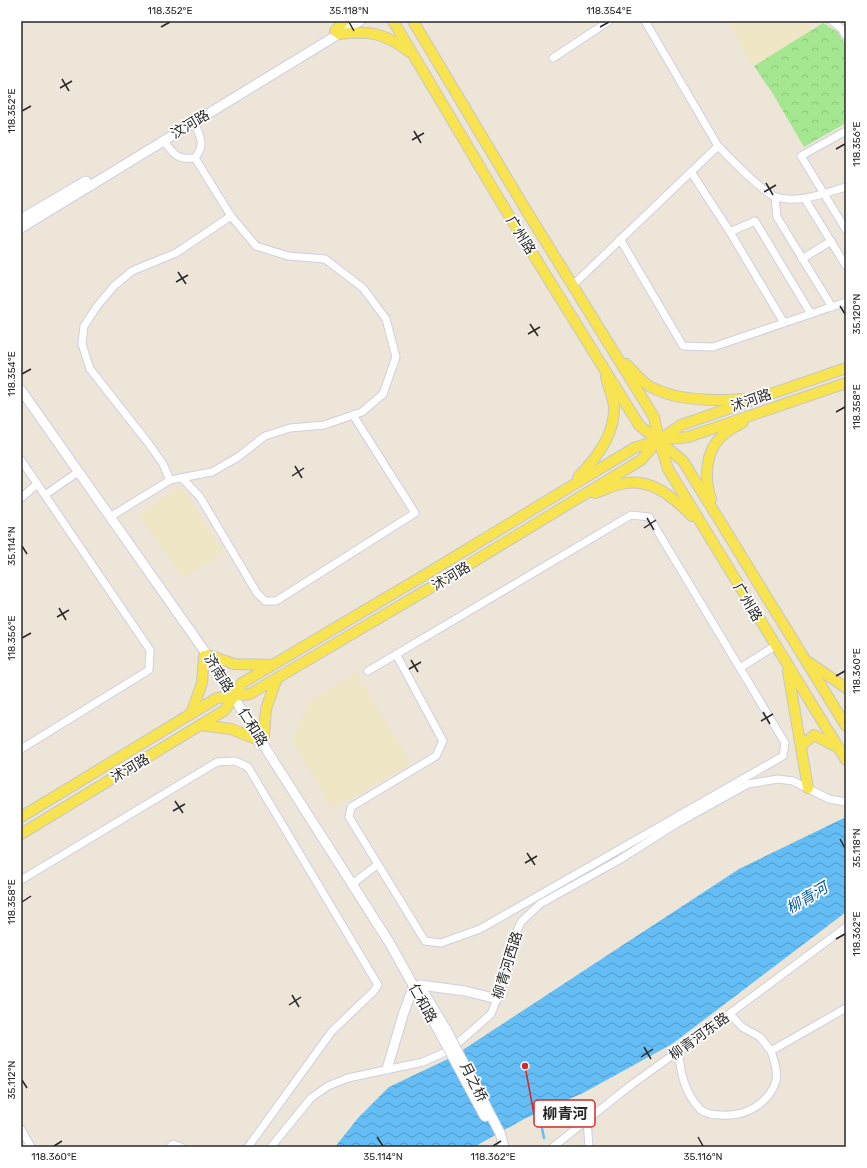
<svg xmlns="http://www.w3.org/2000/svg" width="867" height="1168" font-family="Rubik,'Noto Sans SC',sans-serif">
	<defs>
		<pattern id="forest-crowns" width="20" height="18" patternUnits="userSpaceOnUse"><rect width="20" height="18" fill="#a5e691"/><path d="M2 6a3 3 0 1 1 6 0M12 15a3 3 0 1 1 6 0" fill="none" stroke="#8ec57d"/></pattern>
		<pattern id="water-waves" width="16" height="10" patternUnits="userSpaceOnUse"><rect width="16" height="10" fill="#64bef5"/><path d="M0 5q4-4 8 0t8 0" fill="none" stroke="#529ac6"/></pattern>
	</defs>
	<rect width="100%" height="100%" fill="#ece5d8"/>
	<!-- education -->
	<g fill="#efe6c6">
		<path d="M727,21h80l5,10 -58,35z"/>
		<path d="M180,485l44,68 -40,25 -45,-62z"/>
		<path d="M356,672l55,92 -79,44 -40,-68 17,-38z"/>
	</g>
	<!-- forest -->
	<path fill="url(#forest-crowns)" d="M823,23l15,9 8,14v77l-42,24 -31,-53 -19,-28z"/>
	<!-- water -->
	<path fill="url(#water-waves)" d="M846,817v95l-174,132 -89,49 -59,26 -50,28h-139l23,-29 31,-31 63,-30 287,-188z"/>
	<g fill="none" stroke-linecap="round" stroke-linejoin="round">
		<!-- stream -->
		<path stroke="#64bef5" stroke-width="2.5" d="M538,1109l6,29"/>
		<!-- street casing -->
		<g stroke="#cecfe2" stroke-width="9">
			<g id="street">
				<path d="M645,21l73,125"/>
				<path d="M832,21l9,7 5,8"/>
				<path d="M553,58l56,-37"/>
				<path d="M846,131l-45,25 45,74"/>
				<path d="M163,140c11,14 13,20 32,18 11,-14 5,-21 -1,-36"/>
				<path d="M691,172l39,60 54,91"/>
				<path d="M775,197l2,20 55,90"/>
				<path d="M805,199l41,67"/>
				<path d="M730,232l25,-11 56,93"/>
				<path d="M620,239l63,107 30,1 133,-45"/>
				<path d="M802,259l29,-18"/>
				<path d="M573,285l145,-139c10,10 46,48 58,51 23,7 48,-4 70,-10"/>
				<path d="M21,460l129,190 -1,20 -128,79"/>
				<path d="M182,478l18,19 57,96 8,8h11l139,-88 -62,-98"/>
				<path d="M170,480l-7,-16 -14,-20 -59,-75 -8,-25 2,-18 14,-21 16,-19 18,-15 44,-18 55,-37"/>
				<path d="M45,495l30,-21"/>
				<path d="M21,498l16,-14"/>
				<path d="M110,517l60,-37 42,-8 26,-15 27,-21 25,-8 34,-3 38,-13 21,-18 13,-37 -10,-38 -23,-31 -38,-29 -37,-3 -32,-10 -25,-30 -36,-58"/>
				<path d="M740,668l35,-22"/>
				<path d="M368,671l263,-156 18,2 136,226 -2,13 -303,173 -39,14 -16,-2 -76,-124 2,-10 85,-51 7,-15 -47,-87"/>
				<path d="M21,880l196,-118 18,-1 13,6 130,218 -5,7 -41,39 -84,116"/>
				<path d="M356,881l21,-16"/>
				<path d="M730,1014l12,13 18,10 11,14 75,-43"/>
				<path d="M678,1051c3,22 6,42 23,59 5,4 13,5 20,5 23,2 47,-10 55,-34 2,-10 -2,-21 -5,-30"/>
				<path d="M587,1120l2,27"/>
				<path d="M21,1129l9,16 -3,2"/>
				<path d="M170,1147l3,-3 8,3"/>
				<path d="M271,1147l40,-49 17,-12 20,-8 75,-16 27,-12 41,-36 9,-22 12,-49 9,-21 19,-18 79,-44 57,-36 72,-40 30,-5 15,2 36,18 17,3"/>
				<path d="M553,1147l78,-62 74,-53 141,-105"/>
			</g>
		</g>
		<!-- secondary casing -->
		<g stroke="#cecfe2" stroke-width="11">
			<g id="secondary">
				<path d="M21,219l65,-38"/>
				<path d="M21,228l339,-207"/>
				<path d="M21,390l201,286 23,40 144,226 52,93"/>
				<path d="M420,985l45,6 32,8"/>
				<path d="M423,991l24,40"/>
				<path d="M387,1069l17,-57 10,-27"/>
				<path d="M500,1133l4,14"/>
			</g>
		</g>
		<!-- primary casing -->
		<g stroke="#c7c7c7" stroke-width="12">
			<g id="primary">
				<path d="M393,21l115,193 131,211 44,36 163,265"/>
				<path d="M413,21l110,184 131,212 5,23 9,29 178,291"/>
				<path d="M335,31l9,-10"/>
				<path d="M339,34c29,-3 45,-2 69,17"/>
				<path d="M626,364c8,7 16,19 25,23 26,14 65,14 92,12"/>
				<path d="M578,477c19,-19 37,-43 36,-70 -1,-10 -6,-21 -8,-30"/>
				<path d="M595,493c9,-3 17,-7 26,-9 30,-7 52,13 71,32"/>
				<path d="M711,499c-7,-20 -6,-48 11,-63 6,-6 15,-10 21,-14"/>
				<path d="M208,655l26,9 38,1"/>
				<path d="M807,661l39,27"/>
				<path d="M788,672l20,116"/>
				<path d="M191,714l11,-31 2,-27"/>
				<path d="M200,725l31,4 30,12"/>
				<path d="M264,736l2,-27 11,-31"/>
				<path d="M802,745l12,-10 23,12"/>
				<path d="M21,817l196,-119 33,-4 180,-106 211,-128 18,-20 22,-15 165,-57"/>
				<path d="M21,834l204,-124 17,-27 181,-107 211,-128 25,-8 29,-3 158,-54"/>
			</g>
		</g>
		<!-- street -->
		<use href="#street" stroke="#fff" stroke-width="7"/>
		<!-- secondary -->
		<use href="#secondary" stroke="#fff" stroke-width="9"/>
		<!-- primary -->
		<use href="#primary" stroke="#f8e351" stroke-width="10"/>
		<!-- secondary-bridge casing -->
		<g stroke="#cecfe2" stroke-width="11" stroke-linecap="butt">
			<g id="secondary-bridge">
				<path d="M447,1031l53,102"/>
				<path d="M441,1035l44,82"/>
			</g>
		</g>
		<!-- secondary-bridge -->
		<use href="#secondary-bridge" stroke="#fff" stroke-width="9"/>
	</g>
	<!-- ticks -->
	<path fill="none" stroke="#282828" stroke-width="1.5" d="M349,22l5,9M161,27l9,-5M600,27l9,-5M62,79l7,12M60,88l12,-7M22,111l9,-5M414,131l7,12M412,140l12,-7M836,149l9,-5M766,183l7,12M764,192l12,-7M178,272l8,12M176,282l12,-7M840,306l5,8M530,324l8,12M528,334l12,-7M22,374l9,-5M836,412l9,-5M295,466l7,12M292,476l12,-8M647,518l7,12M644,528l12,-8M22,546l5,8M59,608l7,12M57,617l12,-7M22,638l9,-5M411,660l7,12M409,669l12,-7M836,676l9,-5M763,712l7,12M761,721l12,-7M175,801l8,12M173,811l12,-7M840,839l5,9M527,853l8,12M525,863l12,-7M22,902l9,-6M836,939l9,-5M292,995l7,12M289,1005l12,-8M644,1047l7,12M641,1057l12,-8M22,1080l5,8M377,1137l6,9M698,1137l5,9M54,1146l8,-5M493,1146l8,-5"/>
	<g text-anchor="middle" stroke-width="3.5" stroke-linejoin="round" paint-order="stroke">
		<!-- street labels -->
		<g font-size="14" fill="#282828" stroke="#fff">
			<text transform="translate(190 124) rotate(-31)" y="5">汶河路</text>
			<text transform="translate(521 235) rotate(58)" y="5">广州路</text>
			<text transform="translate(751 400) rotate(-19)" y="5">沭河路</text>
			<text transform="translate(451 576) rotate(-31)" y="5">沭河路</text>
			<text transform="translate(748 602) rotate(59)" y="5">广州路</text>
			<text transform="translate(219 673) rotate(58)" y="5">济南路</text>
			<text transform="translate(253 727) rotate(58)" y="5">仁和路</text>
			<text transform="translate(130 768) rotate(-31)" y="5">沭河路</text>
			<text transform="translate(507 965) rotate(-73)" y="5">柳青河西路</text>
			<text transform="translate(423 1003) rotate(61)" y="5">仁和路</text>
			<text transform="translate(699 1036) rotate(-36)" y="5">柳青河东路</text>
			<text transform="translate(474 1082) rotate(63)" y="5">月之桥</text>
		</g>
		<!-- water labels -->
		<g font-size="15" font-style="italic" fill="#06599e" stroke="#fff">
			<text transform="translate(807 898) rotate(-31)" y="5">柳青河</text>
		</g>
	</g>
	<!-- callouts -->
	<path fill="none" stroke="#d62828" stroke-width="1.5" d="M525 1066L534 1114"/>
	<circle fill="#d62828" stroke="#fff" stroke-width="1.5" cx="525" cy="1066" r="4"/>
	<rect fill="#fff" stroke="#d62828" stroke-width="1.5" x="534" y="1100" width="61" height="27" rx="4"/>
	<g font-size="15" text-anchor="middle" font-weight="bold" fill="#282828">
		<text x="565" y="1119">柳青河</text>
	</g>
	<!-- border -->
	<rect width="867" height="1168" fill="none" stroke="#ffffff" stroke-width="44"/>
	<rect x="22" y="22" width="823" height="1124" fill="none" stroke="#282828" stroke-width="1.5"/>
	<g font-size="10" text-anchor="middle" fill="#282828">
		<text x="170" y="14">118.352°E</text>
		<text x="349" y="14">35.118°N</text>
		<text x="609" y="14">118.354°E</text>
		<text transform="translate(11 111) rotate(-90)" y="4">118.352°E</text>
		<text transform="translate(856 144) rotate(-90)" y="4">118.356°E</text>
		<text transform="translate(856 314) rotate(-90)" y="4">35.120°N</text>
		<text transform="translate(11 374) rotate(-90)" y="4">118.354°E</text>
		<text transform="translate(856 407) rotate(-90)" y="4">118.358°E</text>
		<text transform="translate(11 546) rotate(-90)" y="4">35.114°N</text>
		<text transform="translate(11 638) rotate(-90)" y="4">118.356°E</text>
		<text transform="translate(856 671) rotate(-90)" y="4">118.360°E</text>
		<text transform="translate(856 848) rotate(-90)" y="4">35.118°N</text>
		<text transform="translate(11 902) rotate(-90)" y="4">118.358°E</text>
		<text transform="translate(856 934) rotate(-90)" y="4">118.362°E</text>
		<text transform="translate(11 1080) rotate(-90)" y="4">35.112°N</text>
		<text x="54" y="1160">118.360°E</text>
		<text x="383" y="1160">35.114°N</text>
		<text x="493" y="1160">118.362°E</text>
		<text x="703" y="1160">35.116°N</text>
	</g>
</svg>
